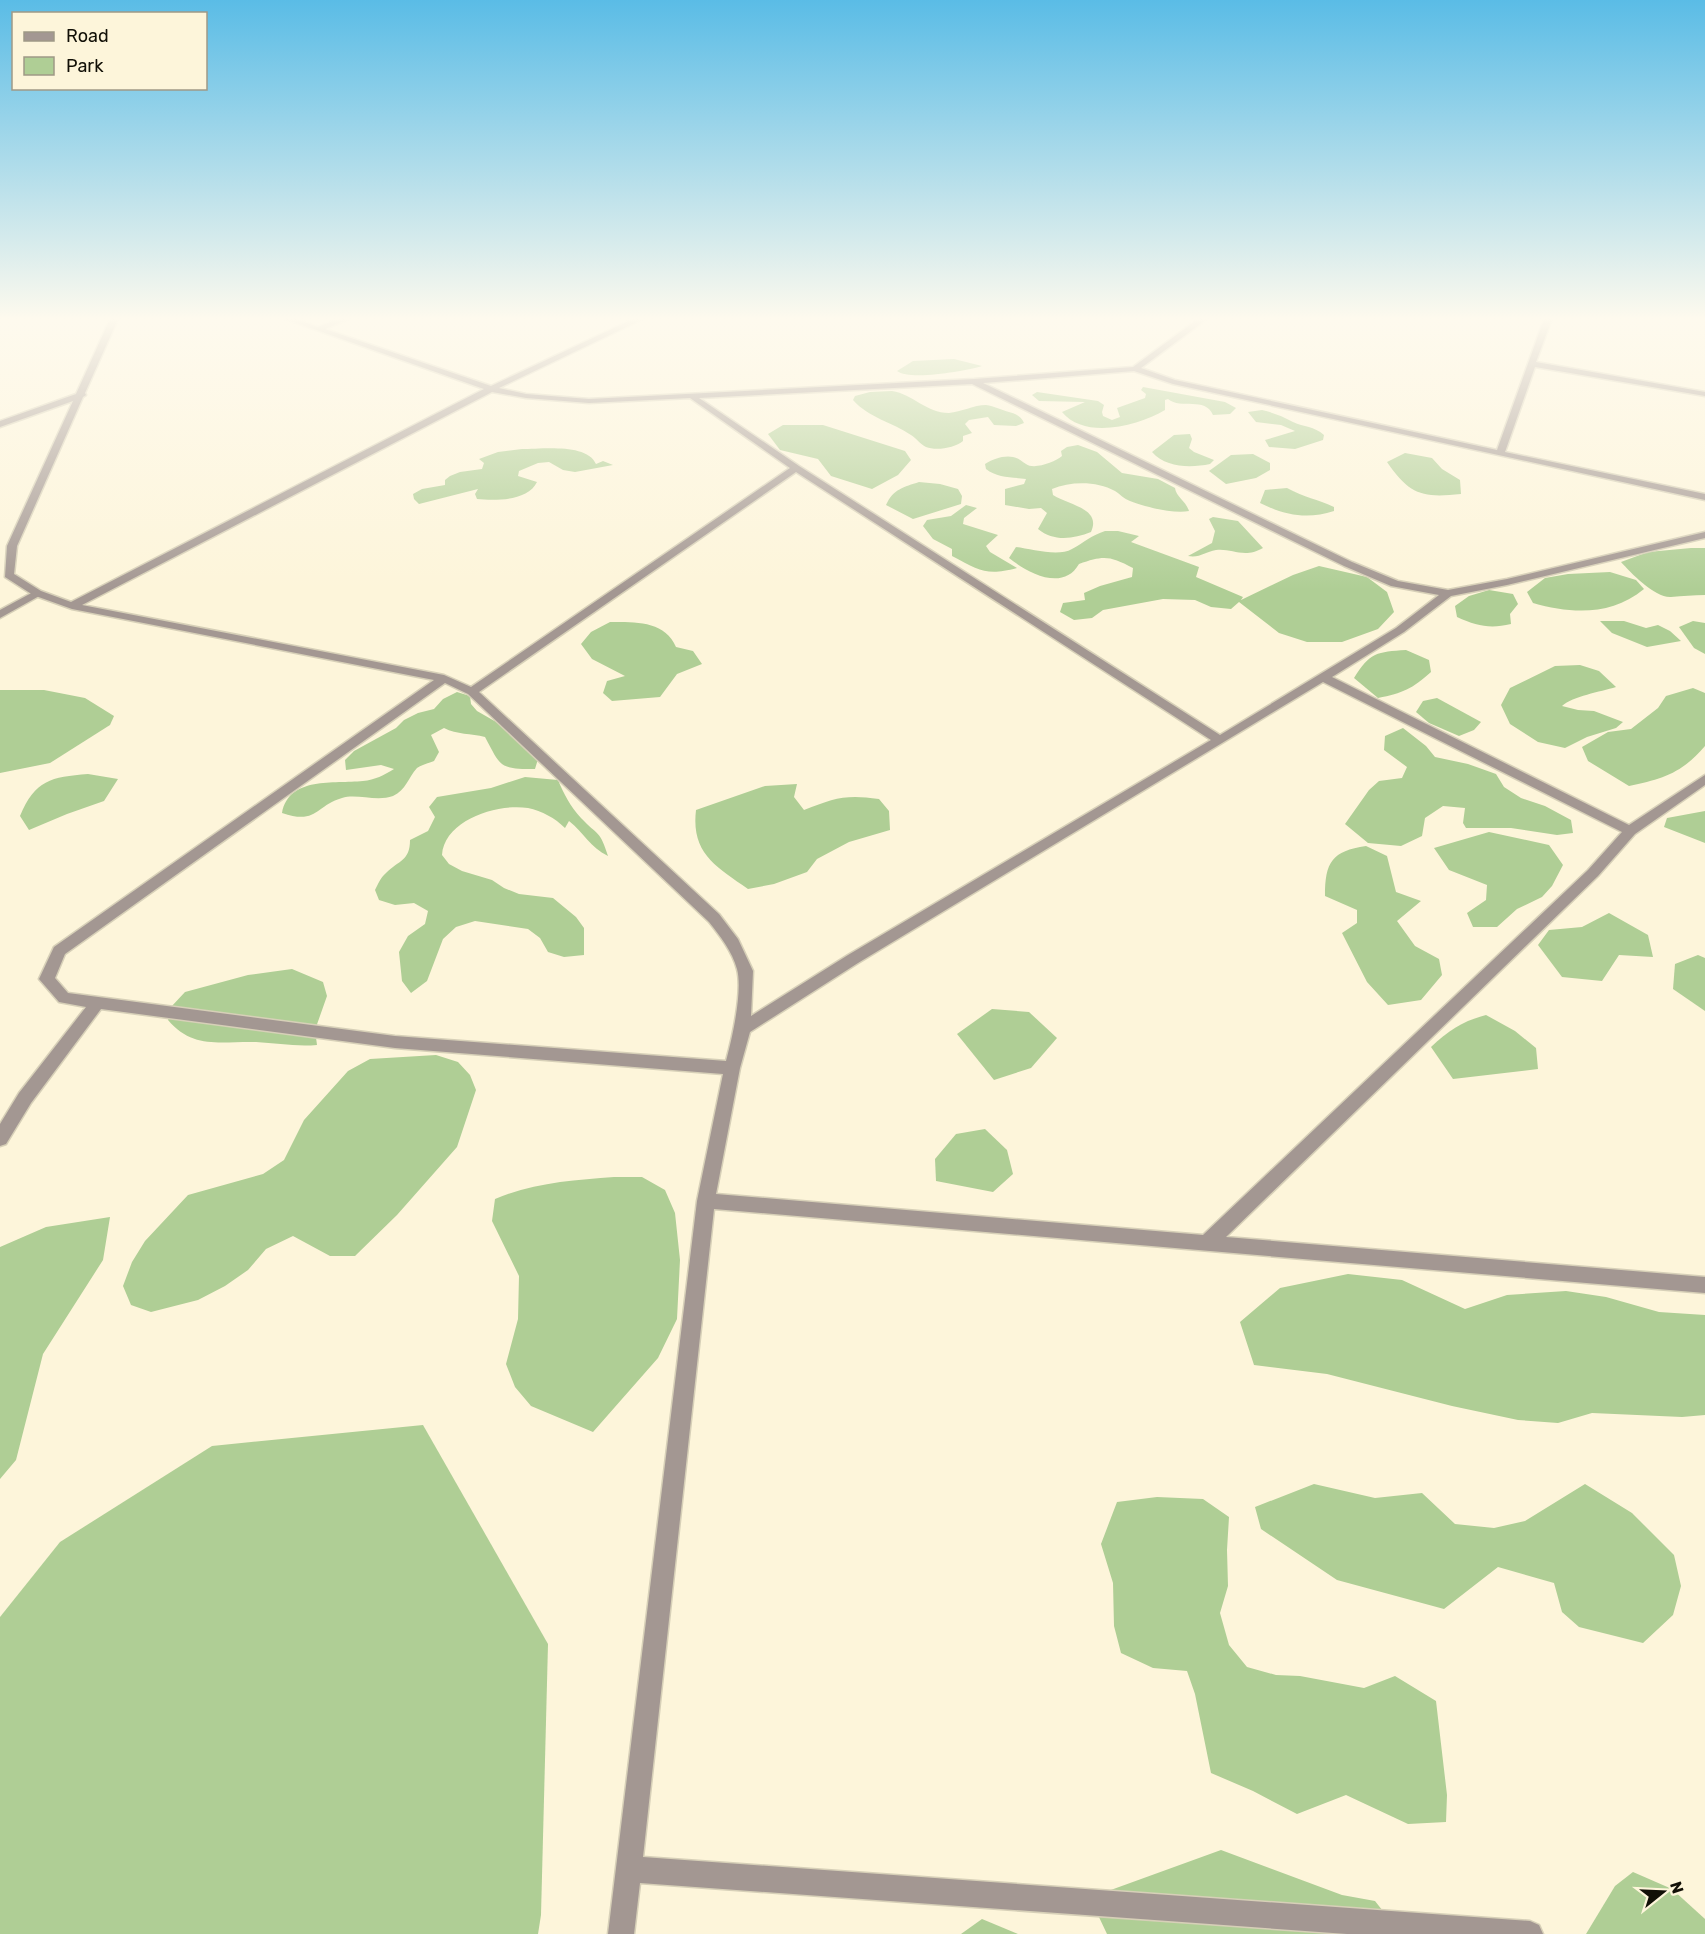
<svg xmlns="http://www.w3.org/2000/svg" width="1705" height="1934" font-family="Rubik,sans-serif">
	<rect width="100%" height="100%" fill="#fdf5da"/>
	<!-- green -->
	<g fill="#afce95">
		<path d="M954,359l28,7c-17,5 -72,15 -85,5l16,-10z"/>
		<path d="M1143,387l82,15 11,6 -6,6 -17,1c-8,-19 -32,-5 -45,-16l-3,1v10c-27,16 -80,30 -103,2l23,-10 -46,-1 -7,-6 5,-3 61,9 6,4 -2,7 1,4 9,4 8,-3 -3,-9 28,-10 1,-4 -5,-4z"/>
		<path d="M892,391c21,3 34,22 57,22 12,-1 25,-8 37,-8 8,1 16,5 23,7 7,2 12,4 15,11l-8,3 -22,-1 -6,-8 -19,3 -4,4 7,9 -9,3v5c-8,7 -27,10 -37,6 -6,-3 -10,-9 -15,-12 -19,-13 -42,-17 -58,-35l2,-4 15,-4z"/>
		<path d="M1262,410c12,3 20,6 31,12 11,5 21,4 31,13l-1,5 -28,9 -26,-2 -4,-7 30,-9 -14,-6 -25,-3 -8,-10z"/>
		<path d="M783,425h40l82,26 6,9 -13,15 -26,14 -41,-13 -13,-17 -38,-9 -12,-16z"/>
		<path d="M1190,434l2,5 -3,9 5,4 20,8 -4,4c-19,4 -44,4 -58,-12l22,-17z"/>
		<path d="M1078,445l19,7 25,21 36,6 17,9c1,9 11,13 14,23 -15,3 -44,-4 -59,-10 -6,-2 -10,-7 -15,-10 -18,-10 -44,-10 -63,-2l1,6c15,10 49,13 38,37 -18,7 -37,10 -53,-3l9,-16 -6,-5 -12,1 -24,-4v-16l19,-5 2,-5c-14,-2 -29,-1 -40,-10l-1,-5c8,-5 19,-9 28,-7 6,1 8,4 13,7 8,6 29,-2 36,-8l-1,-5 6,-4z"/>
		<path d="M522,449c20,0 65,-6 74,15l7,-3 10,4 -38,7 -12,-2 -14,-8 -11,1 -19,8 -1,5 19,6c-9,19 -42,19 -60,17l-2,-5 3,-5 -59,15 -5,-5 -1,-5 9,-5 23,-4v-5l5,-4 10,-4 22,-3 2,-6 -5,-4 19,-7z"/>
		<path d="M1405,453l27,5 10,11 18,11 1,14c-39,4 -51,1 -74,-32z"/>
		<path d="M1253,454l17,9v7l-14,8 -30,6 -17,-13 22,-16z"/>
		<path d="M919,482l21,2 18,5 4,7 -1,8 -48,15 -27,-14c7,-16 18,-18 33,-23z"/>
		<path d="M1287,488c18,10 30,11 47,19v4c-27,9 -50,4 -74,-8l5,-13z"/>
		<path d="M966,505l11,3 -13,10 -1,6 35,11 -12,11 4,6 27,16c-30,8 -37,3 -65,-12v-7l-19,-10 -10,-13 4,-6 24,-4z"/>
		<path d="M1213,517l25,4 25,27c-19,11 -31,0 -47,2 -11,2 -16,8 -28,6l24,-13 3,-12 -6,-12z"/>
		<path d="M1105,531h13l21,5 -8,6 68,25 -3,10 47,20 -2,3 52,-25 26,-9 48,11 20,15 7,20 -16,17 -36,13h-35l-28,-9 -40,-31 -8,7 -20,-2 -16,-7 -32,-1 -60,11 -11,8 -18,2 -14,-8 3,-9 22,-3 -1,-7 16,-7 32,-9 1,-9c-23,-12 -29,-13 -54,-4 -16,28 -51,9 -70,-6l7,-11c16,2 42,10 56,2 13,-7 18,-13 33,-18z"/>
		<path d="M1691,548h14v47c-12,0 -22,1 -34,2 -16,1 -40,-24 -50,-35l27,-10z"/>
		<path d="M1610,572l26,8 8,9c-33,27 -72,25 -111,14l-6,-11 18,-14 23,-4z"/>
		<path d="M1489,590l24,4 5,10 -8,10 1,10c-21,5 -34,2 -54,-7l-2,-11 14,-10z"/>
		<path d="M1600,621h24l22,7 12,-3 12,6 11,10 -34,6 -35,-14z"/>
		<path d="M1693,621l12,2v31l-11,-6 -15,-21z"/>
		<path d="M610,622c26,0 55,-1 66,25l17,4 9,13 -25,10 -17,23 -48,4 -9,-8 4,-12 18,-5 -33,-17 -11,-15 10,-12z"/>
		<path d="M1406,650l23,10 2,12c-19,17 -28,21 -53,26l-24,-20c16,-26 23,-26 52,-28z"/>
		<path d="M1580,665l19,6 17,16c-16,5 -43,9 -54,19l16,4 16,1 29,11 -7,6 -29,9 -22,11 -27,-6 -28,-18 -9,-19 9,-17 45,-22z"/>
		<path d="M1693,688l12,5v53c-23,27 -42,33 -76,40l-41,-25 -6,-14 26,-15 23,-3 27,-21 8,-12z"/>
		<path d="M0,690h44l41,8 29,18 -4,9 -60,38 -50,10z"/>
		<path d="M457,692l13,4 1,8 6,7 21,12 15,4 25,32 -3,10c-36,0 -34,-2 -50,-32 -14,-4 -28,-2 -41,-9l-13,7 8,17 -5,9c-5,2 -13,4 -17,7 -9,10 -11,22 -24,28 -17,6 -37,-3 -51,2 -27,8 -25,27 -60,15 7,-37 52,-29 81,-32 12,-1 21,-6 31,-12l-13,-4 -35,5 -1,-10 9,-9 42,-23 8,-8 14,-7 16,-4 9,-10z"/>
		<path d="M1437,698l44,24 -7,8 -15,6 -30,-13 -13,-11 7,-11z"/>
		<path d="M1403,728l23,18 9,11 33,7 28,10 8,13 17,11 24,8 26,14 2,13 -16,2 -46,-7h-45l-3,-5 2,-15 -22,-2 -18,12 -3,18 -21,10 -33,-3 -23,-19 24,-34 10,-9 23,-3 5,-11 -23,-17 1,-14z"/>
		<path d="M88,774l30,5 -14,22 -37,13 -38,16 -9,-14c15,-36 31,-39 68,-42z"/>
		<path d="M525,777l33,3c6,14 12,26 23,38 17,18 19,12 27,38 -18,-9 -24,-23 -39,-35l-4,7c-10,-10 -23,-17 -37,-20 -30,-5 -84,12 -86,47l7,9 13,7 30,9 12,8 15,6 34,4 23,19 8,11v27l-20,2 -16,-5 -8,-14 -12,-9 -53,-8 -19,6 -13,12 -16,42 -16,12 -9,-12 -3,-29 9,-16 17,-12 3,-13 -14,-8 -19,2 -16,-5 -4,-10c3,-6 6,-13 11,-17 13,-13 24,-12 24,-33l18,-9 7,-14 -6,-10 8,-10 54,-9z"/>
		<path d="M797,784l-3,13 10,13c30,-12 42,-16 75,-11l10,12 1,19 -41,12 -32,17 -10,13 -33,12 -26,5c-33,-23 -57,-36 -52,-79l69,-24z"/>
		<path d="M1705,811v32l-41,-16 3,-9z"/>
		<path d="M1489,832l60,13 14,20 -11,21 -10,11 -25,12 -20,18h-24l-6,-14 19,-13 1,-15 -38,-15 -15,-22z"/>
		<path d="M1366,846l21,10 9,36 25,9 -24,20 18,25 24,13 3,16 -21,25 -33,5 -21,-23 -25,-49 15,-10v-13l-32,-14c0,-34 7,-45 41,-50z"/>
		<path d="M1609,913l39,22 5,22 -34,-2 -17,26 -40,-4 -24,-32 11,-15 33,-3z"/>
		<path d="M1698,955l7,3v53l-32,-22 2,-25z"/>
		<path d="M292,969l31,13 4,14 -12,34 2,15c-21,2 -40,-2 -61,-3 -34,-1 -63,8 -88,-22l3,-13 14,-15 63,-17z"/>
		<path d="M992,1009l37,3 28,26 -26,30 -37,12 -37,-46z"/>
		<path d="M1486,1015l29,16 21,17 2,21 -85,10 -22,-32c18,-17 32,-26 55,-32z"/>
		<path d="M436,1055l22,7 12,13 6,15 -19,57 -60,68 -42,41h-25l-37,-20 -27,13 -18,21 -23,16 -27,14 -47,12 -20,-7 -8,-19 9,-24 13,-21 43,-46 75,-21 21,-14 20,-40 44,-49 22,-12z"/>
		<path d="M985,1129l22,21 6,24 -20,18 -57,-11 -1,-22 21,-25z"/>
		<path d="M614,1177h28l23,13 10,23 5,47 -3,59 -19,39 -65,74 -62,-26 -16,-19 -9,-23 12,-45 1,-43 -27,-55 3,-22c38,-16 78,-19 119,-22z"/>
		<path d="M110,1217l-7,43 -60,94 -27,106 -16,19v-232l46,-20z"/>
		<path d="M1348,1274l54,6 63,29 42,-14 59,-4 40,6 53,15 46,3v100l-23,2 -90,-4 -34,10 -40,-3 -66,-14 -125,-32 -73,-9 -14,-43 40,-34z"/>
		<path d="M423,1425l125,219 -7,271 -3,19h-538v-317l60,-75 152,-96z"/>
		<path d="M1314,1484l61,14 47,-5 33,31 39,4 31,-7 60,-37 47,29 42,42 7,31 -8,29 -30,28 -64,-16 -17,-15 -8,-29 -56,-16 -54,42 -107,-29 -76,-51 -6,-22z"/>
		<path d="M1157,1497l46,2 26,18 -2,33 1,36 -8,27 9,32 18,22 29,8 24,1 64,12 31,-12 41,25 11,94 -1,27 -38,2 -62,-29 -49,19 -44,-23 -42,-18 -16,-79 -8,-23 -34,-3 -32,-15 -7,-27 -1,-43 -12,-39 16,-42z"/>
		<path d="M1221,1850l121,45 33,6 26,33h-294l-9,-19 10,-24z"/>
		<path d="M1633,1872l39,17 33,30v15h-119l29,-48z"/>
		<path d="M982,1919l36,15h-57z"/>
	</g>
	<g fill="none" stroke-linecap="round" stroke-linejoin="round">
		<!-- lane casing -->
		<g stroke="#d7d0b8" stroke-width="3">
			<path id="lane" d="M37,590l5,3 -1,2 -41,23v-8z"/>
		</g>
		<!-- street casing -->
		<g stroke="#d7d0b8" stroke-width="3">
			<path id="street" d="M110,319h8l-33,74 1,2 -3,2 -66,149 -3,28 27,17 30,11 413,-213 -199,-70h11l22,8 20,-8h11l-24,10 166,57 142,-67h10l-144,69 27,6 63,5 385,-20 159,-12 65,-48h9l-66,49 34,12 322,70 47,-131h8l-16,43 169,30v4l-170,-29 -30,85 200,42v6l-532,-116 -39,-13 -151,12 369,179 46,19 50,9 59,-11 198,-47v6l-198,47 -56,11 -47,36 -72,45 297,148 76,-50v10l-70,49 -37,42 -372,361 479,40v16l-991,-84 -71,648 887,64 9,4 4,9h-196l-707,-51 -6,51h-26l89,-733 26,-127 -328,-26 -294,-39 -70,94 -25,41 -6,2v-22l19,-31 67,-86 -27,-5 -20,-23 15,-32 380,-267 -362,-71 -39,-14 -28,-18 2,-31 66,-145 -73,26v-6l76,-27zM972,384l372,182 47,20 48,9 -43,33 -176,107 -421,-269 -100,-68zM492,392l34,6 63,5 101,-5 100,70 -319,219 -27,-12 -362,-70zM796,472l415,268 -363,215 -97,61 2,-45 -15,-32 -19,-25 -240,-222zM1323,682l299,150 -34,38 -385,365 -487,-41 24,-126 10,-36 108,-69zM445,683l23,11 241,228c11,14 23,29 28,47 6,22 -5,70 -11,92l-331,-25 -327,-43 -13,-15 10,-24z"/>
		</g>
		<!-- lane -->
		<use href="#lane" fill="#a39792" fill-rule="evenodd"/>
		<!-- street -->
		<use href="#street" fill="#a39792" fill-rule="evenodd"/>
	</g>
	<!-- sky -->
	<linearGradient id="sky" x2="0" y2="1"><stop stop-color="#5abce6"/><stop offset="0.54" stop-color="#fefaee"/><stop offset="1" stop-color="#fefaee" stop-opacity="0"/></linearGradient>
	<rect width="1705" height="590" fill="url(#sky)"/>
	<!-- legend -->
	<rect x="12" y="12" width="195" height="78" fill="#fdf5da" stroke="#9f9986" stroke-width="1.5"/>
	<rect x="24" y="32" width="30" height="9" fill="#a39792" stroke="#9f9986" stroke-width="1.5"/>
	<text x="66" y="42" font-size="18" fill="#121007">Road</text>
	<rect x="24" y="57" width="30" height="18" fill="#afce95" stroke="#9f9986" stroke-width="1.5"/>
	<text x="66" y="72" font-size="18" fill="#121007">Park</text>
	<!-- north arrow -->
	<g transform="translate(1663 1892) rotate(72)" stroke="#fdf5da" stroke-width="4.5" paint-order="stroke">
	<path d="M0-4.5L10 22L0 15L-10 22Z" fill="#121007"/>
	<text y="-9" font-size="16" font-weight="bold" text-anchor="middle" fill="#121007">N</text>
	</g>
</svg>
